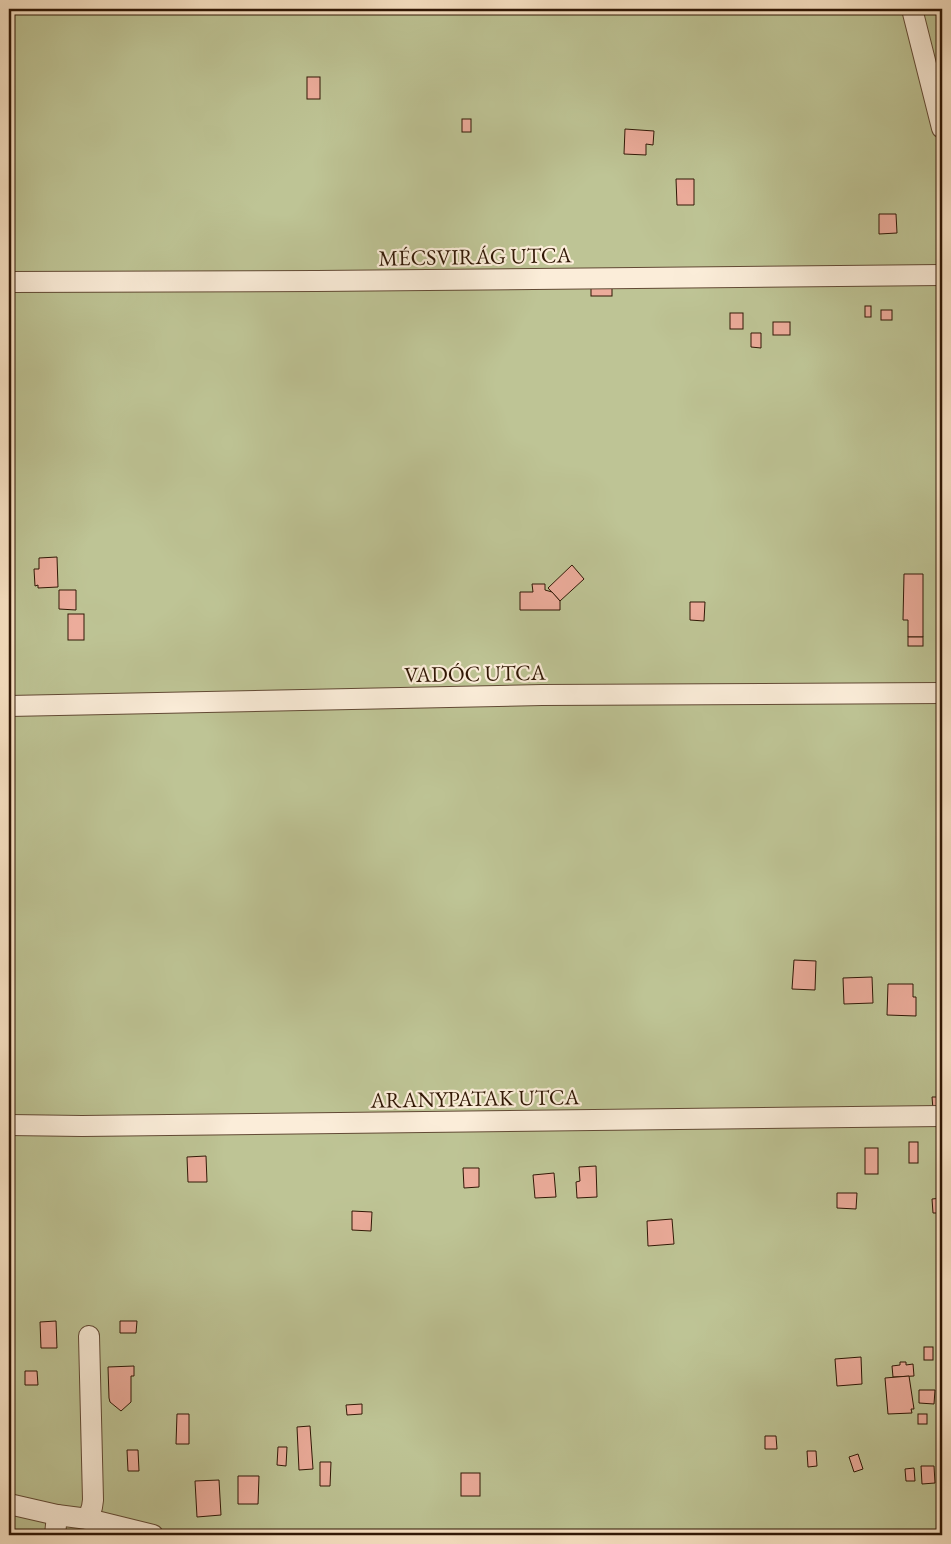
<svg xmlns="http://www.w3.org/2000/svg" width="951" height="1544" font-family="'EB Garamond',serif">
	<rect width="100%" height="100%" fill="#f9e3c5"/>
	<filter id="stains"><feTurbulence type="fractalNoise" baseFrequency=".004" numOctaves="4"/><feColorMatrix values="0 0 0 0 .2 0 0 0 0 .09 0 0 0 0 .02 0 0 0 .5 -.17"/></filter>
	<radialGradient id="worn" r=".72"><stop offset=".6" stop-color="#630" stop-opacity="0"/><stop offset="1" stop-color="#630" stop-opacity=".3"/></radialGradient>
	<!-- green -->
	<rect fill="#bec495" stroke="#776e4d" x="9" y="9" width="933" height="1526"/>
	<!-- building -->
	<g fill="#ecac9b" stroke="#301705">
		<rect x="307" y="77" width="13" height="22"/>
		<rect x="462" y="119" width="9" height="13"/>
		<path d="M625,129l29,2 -1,14 -7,-1v11l-22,-1z"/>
		<path d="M676,179h18v26h-17z"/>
		<path d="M879,214h17l1,19 -18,1z"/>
		<rect x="591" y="282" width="21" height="14"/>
		<rect x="865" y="306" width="6" height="11"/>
		<rect x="881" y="310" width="11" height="10"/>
		<rect x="730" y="313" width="13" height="16"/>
		<rect x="773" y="322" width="17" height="13"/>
		<path d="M751,333h10v15l-10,-1z"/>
		<path d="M57,557l1,30 -20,1v-3l-3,1 -1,-17h5v-11z"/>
		<path d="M572,565l12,14 -24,22 -12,-13z"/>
		<path d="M904,574h19v63h-15v-17h-5z"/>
		<path d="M532,584h13v6l7,2 8,9v9h-40v-18h13z"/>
		<path d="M59,590h17v20l-17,-1z"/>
		<path d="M690,602h15l-1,19 -14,-1z"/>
		<rect x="68" y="614" width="16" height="26"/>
		<rect x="908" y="637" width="15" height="9"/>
		<path d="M794,960l22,1 -1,29 -23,-1z"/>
		<path d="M872,977l1,26 -29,1 -1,-26z"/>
		<path d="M888,984h25v13h3v19l-29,-1z"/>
		<path d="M932,1097h10v11l-9,1z"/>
		<rect x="909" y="1142" width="9" height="21"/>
		<rect x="865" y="1148" width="13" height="26"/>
		<path d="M206,1156l1,26h-19l-1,-25z"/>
		<path d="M596,1166l1,31 -20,1 -1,-16 4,-1 -1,-14z"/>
		<path d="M463,1168h16v19l-15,1z"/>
		<path d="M554,1173l2,24 -21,1 -2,-23z"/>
		<path d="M837,1193h20l-1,16 -19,-1z"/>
		<path d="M942,1198v15h-9l-1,-14z"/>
		<path d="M352,1211l20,1 -1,19 -19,-1z"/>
		<path d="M672,1219l2,25 -26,2 -1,-25z"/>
		<path d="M56,1321l1,27h-16l-1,-26z"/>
		<path d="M120,1321h17l-1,12h-16z"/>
		<rect x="924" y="1347" width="9" height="13"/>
		<path d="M861,1357l1,27 -25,2 -2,-27z"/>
		<path d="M900,1362h6v3l7,-1 1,12 -21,1 -1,-11 8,-1z"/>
		<path d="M134,1366v10h-3v26l-10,9 -11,-9 -1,-4 -1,-31z"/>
		<path d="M25,1371h12l1,14h-13z"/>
		<path d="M909,1376l5,33h-3l1,4 -24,1 -3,-36z"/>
		<path d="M919,1390h16l-1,14 -15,-1z"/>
		<path d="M362,1404v10l-15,1 -1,-10z"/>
		<path d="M177,1414h12v30h-13z"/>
		<rect x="918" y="1414" width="9" height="10"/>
		<path d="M310,1426l3,43 -14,1 -2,-43z"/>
		<path d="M765,1436h11l1,13h-12z"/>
		<path d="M278,1447h9l-1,19 -9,-1z"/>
		<path d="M127,1450h11l1,21h-11z"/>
		<path d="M807,1451h9l1,15 -9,1z"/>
		<path d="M858,1454l5,15 -9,3 -5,-15z"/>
		<path d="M320,1462h11l-1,24h-10z"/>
		<path d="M921,1466h13l1,17 -13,1z"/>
		<path d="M914,1468l1,13h-9l-1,-12z"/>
		<rect x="461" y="1473" width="19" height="23"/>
		<path d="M238,1476h21l-1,28h-20z"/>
		<path d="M219,1480l2,35 -24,2 -2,-36z"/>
	</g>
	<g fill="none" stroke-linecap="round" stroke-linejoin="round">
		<!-- minor casing -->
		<g stroke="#624a35" stroke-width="22">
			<g id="minor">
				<path d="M912,9l30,119"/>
				<path d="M9,282l308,-1 625,-6"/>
				<path d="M9,706l533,-11 400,-2"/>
				<path d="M9,1125l73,1 860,-10"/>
				<path d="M9,1504l48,11 31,4 65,16"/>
				<path d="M88,1519l4,-12 1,-7 -4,-164"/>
				<path d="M55,1535l2,-20"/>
			</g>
		</g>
		<!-- minor -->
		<use href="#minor" stroke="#fbedd9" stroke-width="20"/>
	</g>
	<g text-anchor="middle" stroke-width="4.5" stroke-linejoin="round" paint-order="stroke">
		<!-- street labels -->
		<g font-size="22" fill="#301705" stroke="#fbedd9">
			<text transform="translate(475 256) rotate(-1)" y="8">MÉCSVIRÁG UTCA</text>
			<text transform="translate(475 673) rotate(-1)" y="8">VADÓC UTCA</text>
			<text transform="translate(475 1098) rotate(-1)" y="8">ARANYPATAK UTCA</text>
		</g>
	</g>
	<!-- margin -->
	<rect width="951" height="1544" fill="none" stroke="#f9e3c5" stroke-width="30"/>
	<rect x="10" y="10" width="931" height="1524" fill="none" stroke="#301705" stroke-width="2.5"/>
	<rect x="15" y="15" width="921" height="1514" fill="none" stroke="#301705"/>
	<rect width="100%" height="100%" filter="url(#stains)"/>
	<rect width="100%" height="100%" fill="url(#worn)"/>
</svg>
